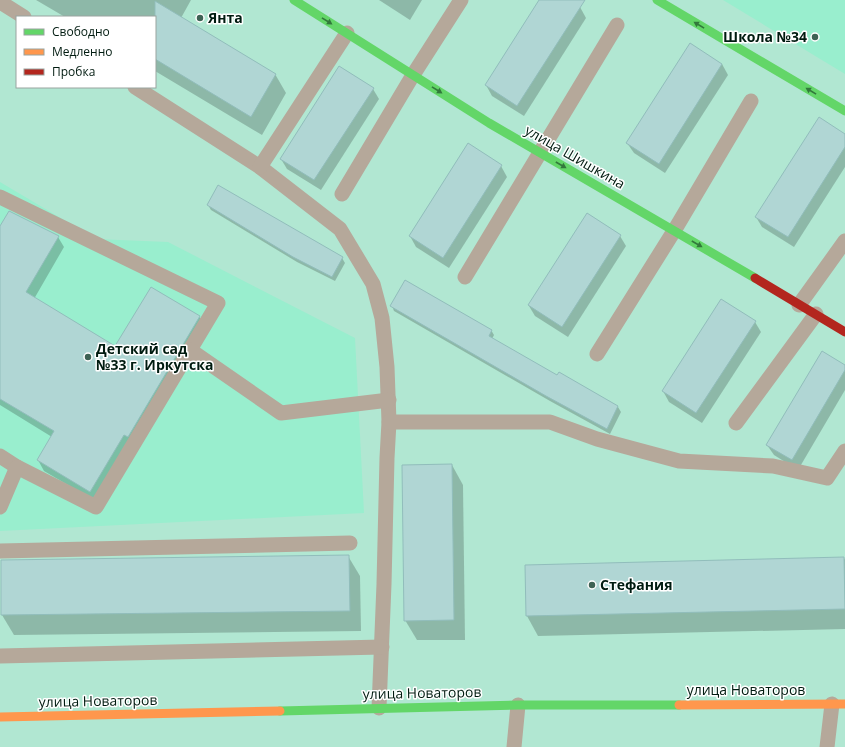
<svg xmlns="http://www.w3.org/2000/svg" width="845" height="747" font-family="'Open Sans',sans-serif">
	<rect width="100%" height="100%" fill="#b1e7d2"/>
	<!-- built -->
	<g fill="#99eece">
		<path d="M723,0h122v74z"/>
		<path d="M0,182l96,57 72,3 187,96 9,175 -364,18z"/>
	</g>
	<!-- shadow -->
	<g fill="#0003">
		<path d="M36,0h155l-10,18 94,56 11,19 -24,42 -107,-64v-54h-90z"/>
		<path d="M379,0h43l-12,20z"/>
		<path d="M540,0h29l11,7 6,11 -62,98 -32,-20 -6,-11z"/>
		<path d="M722,64l6,11 -63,98 -31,-20 -7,-10z"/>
		<path d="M373,89l6,10 -58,91 -34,-21 -6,-10z"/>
		<path d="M845,135v32l-51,80 -32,-20 -6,-10z"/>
		<path d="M501,166l6,11 -58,91 -33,-21 -6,-11z"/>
		<path d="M208,205l134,53 3,5 -10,18 -38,-19 -86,-52z"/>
		<path d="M0,228l58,9 6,10 -30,52 82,48 83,-31 6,11 -108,175 -53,-31 -6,-11 14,-23 -52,-32z"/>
		<path d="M620,236l6,10 -58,91 -33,-21 -6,-10z"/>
		<path d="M392,306l99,24 3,5 -2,4 65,37 2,-2 59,33 3,5 -11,22 -60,-33 -156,-90z"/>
		<path d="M755,322l6,10 -59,91 -33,-21 -6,-11z"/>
		<path d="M845,366v24l-47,80 -24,-15 -7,-10z"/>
		<path d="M452,465l11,20 2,155h-48l-12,-20z"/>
		<path d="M348,556l12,20 1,55 -347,4 -12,-20v-54z"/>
		<path d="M844,558l1,2v69l-307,7 -11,-20z"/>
	</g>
	<!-- building -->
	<g fill="#b0d6d4" stroke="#91bdbb">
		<path d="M539,0h46l-68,106 -32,-21z"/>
		<path d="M155,1l121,73 -25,43 -96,-58z"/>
		<path d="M690,43l32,21 -63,100 -33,-21z"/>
		<path d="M339,66l35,22 -60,92 -34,-21z"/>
		<path d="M819,117l26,17v13l-57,90 -33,-20z"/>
		<path d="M468,143l34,22 -59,93 -34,-22z"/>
		<path d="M218,185l125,72 -11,20 -39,-20 -86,-52z"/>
		<path d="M9,211l50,25 -33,56 89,54 36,-59 49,29 -72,121 -4,-2 -34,57 -53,-32 17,-29 -54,-32v-173z"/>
		<path d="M587,213l34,22 -59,92 -34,-22z"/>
		<path d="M405,280l87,50 -3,6 68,39 2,-3 59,34 -11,23 -61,-33 -156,-90z"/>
		<path d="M721,299l35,22 -60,92 -34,-22z"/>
		<path d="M822,351l23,14v5l-53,90 -26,-15z"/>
		<path d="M452,464l2,156 -50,1 -2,-156z"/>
		<path d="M349,555l1,56 -349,4v-55z"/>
		<path d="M844,557l1,52 -319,7 -1,-51z"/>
	</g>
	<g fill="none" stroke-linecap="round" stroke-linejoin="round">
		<!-- lane -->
		<g stroke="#b5a89a" stroke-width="15">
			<path d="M0,2l24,15"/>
			<path d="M135,87l125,80 80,62 33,55 9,34 5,49 2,55 -2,36 -3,126 -5,124"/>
			<path d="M260,167l87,-134"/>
			<path d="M342,194l71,-119 48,-75"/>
			<path d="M0,197l218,106 -122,204 -79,-40 -17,-11"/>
			<path d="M465,277l152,-252"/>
			<path d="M799,305l46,-64"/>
			<path d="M190,350l91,63 108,-13"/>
			<path d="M597,354l77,-123 77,-130"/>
			<path d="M389,422h161l47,17 82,22 94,5 54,12 18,-27"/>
			<path d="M736,423l80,-109"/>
			<path d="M0,507l17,-40"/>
			<path d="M0,551l350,-8"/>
			<path d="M0,656l382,-9"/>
			<path d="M514,747l4,-42"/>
			<path d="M827,747l5,-43"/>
		</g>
		<!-- fast -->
		<g stroke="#63d668" stroke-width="9">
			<path d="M294,0l195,123 266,155"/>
			<path d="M657,0l188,111"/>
			<path d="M280,711l238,-6h161"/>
		</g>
		<!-- slow -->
		<g stroke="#ff974d" stroke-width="9">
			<path d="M679,705l166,-1"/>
			<path d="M0,717l280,-6"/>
		</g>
		<!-- jam -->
		<path stroke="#b3261e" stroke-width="9" d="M755,278l90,54"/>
	</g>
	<!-- one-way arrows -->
	<defs><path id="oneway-solid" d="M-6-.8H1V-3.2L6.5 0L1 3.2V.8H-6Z"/></defs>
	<g fill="#32783c">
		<use href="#oneway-solid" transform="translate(327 21) rotate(32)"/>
		<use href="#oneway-solid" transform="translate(699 25) rotate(-149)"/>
		<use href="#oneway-solid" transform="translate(437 90) rotate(32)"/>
		<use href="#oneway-solid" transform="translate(811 91) rotate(-149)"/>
		<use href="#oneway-solid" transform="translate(561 165) rotate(30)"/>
		<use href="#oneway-solid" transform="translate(697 244) rotate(30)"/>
	</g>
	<!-- markers -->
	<g fill="#3e6254" stroke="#fff" stroke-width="1.5">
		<circle cx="200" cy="18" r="4"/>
		<circle cx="815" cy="37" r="4"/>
		<circle cx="88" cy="357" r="4"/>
		<circle cx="592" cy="585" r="4"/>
	</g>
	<g text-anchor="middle" stroke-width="3" stroke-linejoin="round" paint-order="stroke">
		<!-- poi labels -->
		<g font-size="14" font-weight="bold" fill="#001b10" stroke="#fff" text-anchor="start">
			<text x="208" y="23">Янта</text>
			<text x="807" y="42" text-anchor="end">Школа №34</text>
			<text x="96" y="354">Детский сад<tspan x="96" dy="16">№33 г. Иркутска</tspan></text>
			<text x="600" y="590">Стефания</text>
		</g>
		<!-- street labels -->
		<g font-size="14" fill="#001b10" stroke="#fff">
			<text transform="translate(575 157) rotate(30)" y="5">улица Шишкина</text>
			<text x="746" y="695">улица Новаторов</text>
			<text transform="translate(422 693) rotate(-1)" y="5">улица Новаторов</text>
			<text transform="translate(98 701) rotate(-1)" y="5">улица Новаторов</text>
		</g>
	</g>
	<!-- legend -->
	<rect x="16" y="16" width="140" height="72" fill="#ffffff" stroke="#99a49f"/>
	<rect x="24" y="29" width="20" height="6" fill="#63d668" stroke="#99a49f"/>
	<text x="52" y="36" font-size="12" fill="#001b10">Свободно</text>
	<rect x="24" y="49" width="20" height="6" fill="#ff974d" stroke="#99a49f"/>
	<text x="52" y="56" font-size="12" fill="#001b10">Медленно</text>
	<rect x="24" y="69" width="20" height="6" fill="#b3261e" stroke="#99a49f"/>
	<text x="52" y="76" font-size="12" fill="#001b10">Пробка</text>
</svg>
